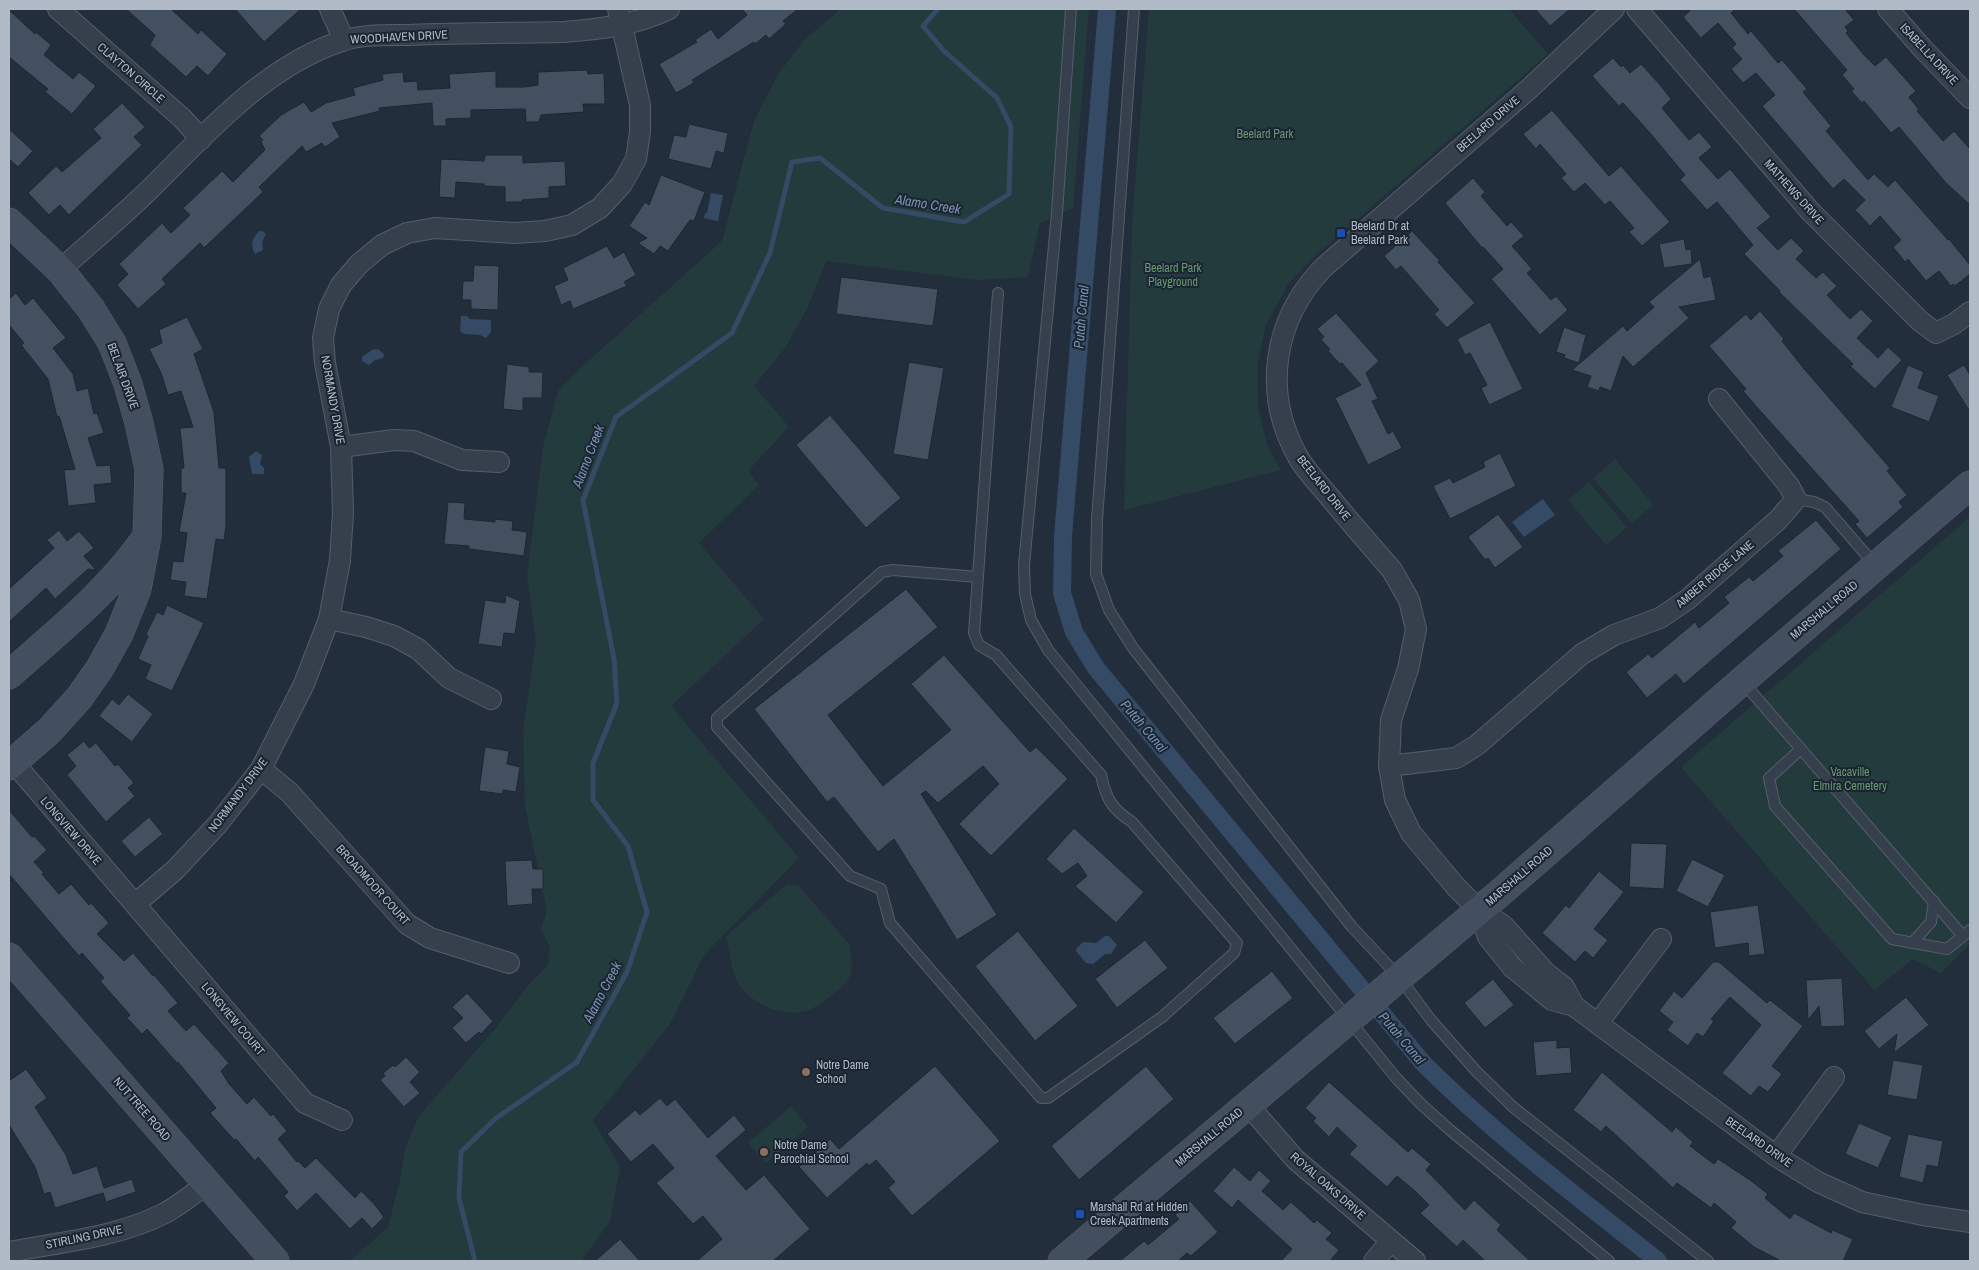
<svg xmlns="http://www.w3.org/2000/svg" width="1979" height="1270" font-family="'Archivo Narrow',sans-serif">
	<rect width="100%" height="100%" fill="#222e3c"/>
	<!-- green -->
	<g fill="#243b3d">
		<path d="M841,9h248l-16,199 -33,15 -12,54 -50,3 -152,-19 -18,46 -23,41 -31,38 35,41 -41,44 11,14 -60,58 65,76 -93,87 128,152 -95,97 -34,69 -77,96 27,47 -10,54 -29,40h-231l38,-34 12,-47 5,-31 14,-33 75,-86 36,-47 18,-18 2,-18 -9,-17 6,-19 -22,-105 -2,-76 13,-89 -9,-65 16,-129 15,-56 28,-28 136,-122 32,-120 23,-45 27,-36z"/>
		<path d="M1149,9h360l39,45 -232,201 -28,29 -22,41 -9,40 1,41 9,39 14,25 -157,40 8,-286z"/>
		<path d="M1615,459l38,46 -21,18 -39,-45z"/>
		<path d="M1589,482l38,45 -21,18 -38,-45z"/>
		<path d="M1970,517v427l-29,29 -28,-14 -39,31 -193,-223z"/>
		<path d="M787,884l11,1 52,60c0,9 3,22 0,31 -3,7 -12,14 -18,19 -9,6 -20,16 -30,17 -20,4 -46,-7 -59,-22 -12,-13 -13,-37 -17,-54z"/>
		<path d="M791,1106l17,21 -42,36 -18,-20z"/>
	</g>
	<!-- water -->
	<g fill="#354a64">
		<path d="M711,193l12,2 -5,26 -14,-3 1,-5h2z"/>
		<path d="M259,231h3l4,3 -4,8 1,8 -8,4c-5,-10 -3,-15 4,-23z"/>
		<path d="M461,316h6l3,3 21,1v12l-5,6 -6,-3 -16,-1 -4,-3z"/>
		<path d="M378,349l6,5 -1,4 -8,2 -6,5 -7,-4v-4l10,-7z"/>
		<path d="M256,451l6,4 -2,9 4,4v6h-12l-3,-17z"/>
		<path d="M1543,499l12,16 -31,22 -12,-15z"/>
		<path d="M1105,936h4l8,9 -6,9h-6l-12,10 -7,-1 -10,-12 1,-3 6,-6 13,1z"/>
	</g>
	<g fill="none" stroke-linecap="round" stroke-linejoin="round">
		<!-- stream -->
		<path stroke="#354a64" stroke-width="5" d="M475,1261l-16,-63 2,-46 34,-33 82,-57 50,-90 20,-60 -19,-66 -35,-46v-37l24,-60 -3,-44 -31,-159 33,-83 116,-84 38,-80 22,-91 28,-4 63,50 81,14 45,-28 2,-67 -14,-29 -53,-47 -21,-25 15,-17"/>
		<!-- canal -->
		<path stroke="#354a64" stroke-width="18" d="M1107,9l-44,527 -1,57 12,39 22,36 327,395c72,72 155,134 235,198"/>
	</g>
	<!-- building -->
	<g fill="#435060" stroke="#1d2733">
		<path d="M126,9h45l27,25 3,-4 26,24 -19,22 -11,-10 -11,11 -36,-32 5,-10z"/>
		<path d="M235,9h66l-37,33z"/>
		<path d="M742,9h56l-15,12 3,3 -17,15 -3,-4 -11,9 -1,-2 -62,38 2,3 -18,10 -17,-29 38,-22 -2,-2 16,-11 7,10 29,-24z"/>
		<path d="M1535,9h35l-20,17z"/>
		<path d="M1692,9h43l-4,4 17,21 3,-3 27,32 4,-3 25,29 -4,3 28,34 -5,5 42,49 6,-6 14,13 7,-7 53,60 1,-1 21,26v9l-15,12 -2,-2 -2,2 -12,-15 -13,10 -18,-22 -3,3 -12,-15 8,-7 -21,-24 -10,10 -15,-16 10,-10 -21,-21 -11,10 -71,-83 13,-11 -19,-22 -13,10 -12,-14 11,-10 -10,-11 4,-4 -18,-21 -17,15 -18,-21z"/>
		<path d="M1794,9h51l9,11 -9,7 3,4 -2,2 18,22 11,11 11,-9 30,34 -7,6 10,13 -2,1 26,30 11,-10 16,18v56l-24,-22 -47,-56 -8,6 -27,-32 -2,2 -11,-12 3,-2 -12,-14 5,-5z"/>
		<path d="M9,10l26,24 1,-2 15,13 -7,10 29,24 6,-7 17,14 -24,28 -27,-22 3,-3 -39,-32z"/>
		<path d="M1613,58l8,9 2,-2 7,8 11,-9 20,22 10,13 -9,9 27,32 10,-8 13,15 -13,11 19,21 12,-10 41,48 -14,11 21,22 13,-12 13,13 -8,8 20,19 7,-6 14,14 -10,9 23,24 11,-10 12,12 -16,17 21,20 10,-11 14,13 -27,29 -25,-23 3,-2 -74,-72 1,-1 -36,-37 9,-9 -36,-43 -10,8 -27,-30 5,-5 -35,-42 -27,-30 -4,3 -27,-30z"/>
		<path d="M587,70l1,4 16,-1 1,31h-22l1,8 -43,3 -2,7h-13l-1,-13 -54,1v8l-25,1v7h-13l-1,-23 -53,5 1,3 -48,12 8,14 -15,10 -3,-4 -16,9 -4,-6 -43,41 4,5 -59,56 -4,-5 -38,36 4,5 -28,25 -21,-24 11,-11 -9,-10 43,-41 9,10 19,-18 -7,-7 39,-37 11,11 32,-32 -4,-8 2,-2 -4,-4 22,-21 23,-13 7,10 15,-9 29,-8 -2,-7 30,-8 -1,-6 21,-2 1,10 13,-1 1,9 32,-2 -1,-14 47,-3v16h28l14,-2v-13z"/>
		<path d="M122,103l23,24 -11,10 8,8 -73,70 -9,-10 -11,10 -21,-22 28,-27 6,6 39,-34 -8,-9z"/>
		<path d="M1552,110l57,66 12,-10 49,56 -28,24 -13,-14 5,-4 -24,-27 -5,4 -20,-22 -11,9 -13,-14 5,-4 -26,-30 -4,5 -13,-15z"/>
		<path d="M689,124l39,9 -4,20 -8,-2 -5,18 -43,-10 6,-24 12,2z"/>
		<path d="M9,129l24,22 -15,16 -9,-8z"/>
		<path d="M485,155h38v8l42,-2 1,25 -17,1v11l-27,2v2h-17v-15l-21,-1v-2l-28,-2 -1,16 -16,-1 2,-38 43,2z"/>
		<path d="M661,175l44,17 -11,29 -4,-1 -22,31 -8,-5 -6,8 -16,-11 9,-5 -18,-12 16,-24 4,3z"/>
		<path d="M1473,178l12,14 -4,4 26,30 4,-4 13,14 -12,10 20,23 -5,4 24,27 5,-4 12,14 -28,25 -49,-56 12,-10 -20,-22 -1,1 -37,-45z"/>
		<path d="M1412,231l28,30 -2,1 37,41 -28,25 -13,-14 5,-4 -38,-44 -5,4 -12,-14z"/>
		<path d="M1684,239l2,11 5,-1 1,15 -28,4 -5,-24z"/>
		<path d="M607,246l7,12 10,-6 12,23 -12,7 3,4 -54,23 -3,-8 -9,4 -7,-19 14,-6 -5,-12z"/>
		<path d="M1700,259l4,19 7,-2 5,24 -37,7 10,11 -56,49 -10,-11 -12,35 -11,-4 -1,4 -12,-4 4,-11 -19,-6 51,-44 4,5 27,-24 -5,-5z"/>
		<path d="M474,265l25,1 -1,44 -27,-1v-9h-9l1,-19h10z"/>
		<path d="M841,277l97,12 -5,37 -97,-12z"/>
		<path d="M16,293l9,12 8,-7 33,40 -13,10 20,26 4,17 11,-3 6,26 3,-1 7,20 -16,5 9,28 13,-1 2,18 -18,2 2,18 -28,3 -4,-36 11,-1 -16,-53 -2,1 -9,-38 -27,-34 3,-2 -15,-18v-26z"/>
		<path d="M1760,311l24,28 -2,2 23,29 85,98 -3,3 20,24 -8,7 4,5 -36,31 -12,-14 4,-3 -104,-116 -12,-14 3,-2 -37,-43 37,-32 5,6z"/>
		<path d="M1336,313l43,48 -13,12 12,26 -6,2 16,33 5,-3 9,17 -34,17 -33,-67 26,-13 -19,-22 -2,1 -12,-13 2,-2 -9,-9 3,-3 -7,-8z"/>
		<path d="M187,317l16,32 -9,5 20,58 5,56h7v58l-2,14 -8,-1 -9,60 -23,-3 2,-14 -16,-2 3,-19 10,1 4,-29 -8,-1 7,-39h-5v-25h3l-4,-40 13,-1 -12,-36 -13,4 -7,-22 -12,-24 13,-6 -3,-13z"/>
		<path d="M1490,322l33,67 -34,16 -8,-17 6,-3 -17,-32 -5,2 -8,-16z"/>
		<path d="M1564,327l22,8 -7,28 -15,-5 1,-3 -9,-3z"/>
		<path d="M909,362l35,6 -16,92 -35,-6z"/>
		<path d="M507,364l22,3v5h14l-1,26h-19v13l-20,-2z"/>
		<path d="M1908,365l16,7 -6,16 21,8 -10,26 -38,-15z"/>
		<path d="M1964,365l6,10v37l-23,-37z"/>
		<path d="M830,415l71,83 -35,30 -70,-83z"/>
		<path d="M1500,453l16,33 -66,33 -17,-33 17,-8 3,5 32,-16 -2,-5z"/>
		<path d="M448,502l17,1 -1,16 31,3v-3l18,2 -1,9 15,2 -3,24 -55,-7v-3l-25,-2z"/>
		<path d="M1498,514l25,33 -28,21 -7,-10 -3,2 -17,-23z"/>
		<path d="M1816,520l25,29 -157,135 -8,-10 -29,24 -21,-26 22,-18 4,4 43,-36 4,6 30,-25 -5,-6 25,-20 4,4 30,-25 -5,-5z"/>
		<path d="M59,530l8,11 12,-10 15,17 -10,8 12,14 -8,-1 -33,30 -9,-11 -37,34v-33l45,-41 -7,-8z"/>
		<path d="M906,589l32,38 -110,88 55,71 68,-56 -40,-46 33,-29 86,97 6,-5 32,32 -77,77 -32,-32 40,-40 -16,-18 -45,37 -12,-12 -5,3 76,121 -40,25 -63,-101 -16,13 -44,-55 -7,5 -73,-93z"/>
		<path d="M506,595l14,6 -5,33 -11,-1 -2,14 -24,-3 7,-44 20,3z"/>
		<path d="M167,605l37,18 -32,68 -27,-12 6,-14 -13,-6 10,-23 -2,-2 11,-22 6,3z"/>
		<path d="M128,694l25,20 -21,28 -33,-26 13,-17 7,6z"/>
		<path d="M84,741l5,7 7,-5 19,23 3,-2 16,19 -6,5 7,8 -29,26 -39,-47 9,-9 -9,-11z"/>
		<path d="M485,747l24,4 -2,13 13,3 -4,25 -13,-2v4l-24,-3z"/>
		<path d="M9,810l23,27 2,-1 13,14 -13,12 10,11 -2,1 17,20 12,-10 18,21 2,-2 18,20 -12,11 27,27 9,-8 20,23 1,-1 24,28 -10,8 18,20 8,-7 35,39 -8,8 8,13 18,20 7,-7 17,19 2,-2 14,17 -9,8 19,23 1,-1 7,7 11,-10 39,40 6,-7 14,14 9,12 -12,12 -10,-11 -12,11 -34,-36 -19,18 -13,-15 4,-4 -30,-35 -3,4 -19,-22 -2,1 -24,-27 6,-5 -38,-46 -1,1 -30,-34 -5,5 -15,-16 3,-3 -30,-34 4,-3 -22,-25 -3,3 -70,-82z"/>
		<path d="M149,817l14,17 -28,23 -14,-16z"/>
		<path d="M1074,828l70,64 -28,31 -41,-37 12,-10 -9,-13 -16,11 -16,-15z"/>
		<path d="M1631,843l36,1 -3,45 -35,-2z"/>
		<path d="M1692,859l33,16 -17,32 -32,-16z"/>
		<path d="M532,860l1,9h10v20h-11l1,15 -26,2 -2,-45z"/>
		<path d="M1599,871l25,21 -30,37 14,11 -15,18 -8,-7 -10,11 -33,-29 24,-28 3,3z"/>
		<path d="M1758,905l7,49 -16,2 -1,-13 -33,5 -5,-36z"/>
		<path d="M1018,931l60,75 -43,35 -60,-75z"/>
		<path d="M1145,940l23,28 -51,40 -22,-29z"/>
		<path d="M1713,962h6l48,41 3,-3 33,26 -31,40 10,8 -14,18 -9,-6 -8,10 -29,-23 39,-48 -31,-28 -19,22 3,2 -11,16 -6,-4 -9,13 -21,-16 6,-8 -14,-11 15,-20 8,7z"/>
		<path d="M1272,971l21,27 -58,46 -22,-26z"/>
		<path d="M1842,978l3,48 -24,1 -2,-21 -11,14 -2,-40z"/>
		<path d="M1493,979l21,26 -29,23 -21,-25z"/>
		<path d="M467,993l26,28 -12,13 -2,-2 -13,11 -14,-15 11,-10 -11,-11z"/>
		<path d="M1906,997l23,28 -35,28 3,-19 -18,15 -15,-18z"/>
		<path d="M1557,1040v8l13,-1 2,26 -36,3 -3,-34z"/>
		<path d="M406,1057l14,15 -10,10 10,11 -16,14 -24,-27 5,-4 -2,-3 10,-8 2,2z"/>
		<path d="M1893,1060l30,5 -6,35 -30,-5z"/>
		<path d="M935,1066l65,75 -88,75 -24,-28 7,-6 -19,-22 -7,6 -2,-3 -40,35 -28,-31 31,-28 9,10z"/>
		<path d="M1146,1066l28,33 -95,81 -28,-34z"/>
		<path d="M26,1069l21,29 -12,9 31,48 7,19 24,-8 7,22 28,-9 4,13 -30,10 -3,-9 -48,15 -5,-16 -6,2 -9,-27 -26,-42v-44z"/>
		<path d="M1602,1072l70,60 4,-5 17,15 -3,4 24,18 4,-5 32,21 18,14 -3,4 25,21 4,-6 37,20 1,-3 21,9 -10,22h-62l-27,-14 -23,-19 5,-6 -22,-19 -3,5 -34,-25 -4,5 -67,-62 -5,6 -28,-22z"/>
		<path d="M1329,1082l79,70 4,-4 19,16 -5,6 39,40 9,-10 27,25 -4,5 33,31h-45l-22,-21 -6,7 -37,-34 9,-8 -14,-14 -18,-15 -10,11 -38,-33 8,-8 -20,-19 -8,10 -16,-16 3,-3 -11,-10z"/>
		<path d="M660,1098l7,8 8,-7 33,39 26,-23 12,15 -30,26 30,34 18,-15 46,54 -37,32h-76l25,-22 -19,-23 -10,8 -37,-41 18,-15 -21,-24 -22,18 -24,-28 28,-24 5,5z"/>
		<path d="M1859,1123l33,14 -14,31 -33,-14z"/>
		<path d="M1908,1134l35,7 -5,26 -11,-2 -4,18 -24,-6z"/>
		<path d="M1234,1167l16,14 9,-11 12,11 -9,10 21,19 8,-8 23,21 3,-3 15,13 -6,6 13,11 -9,11h-49l11,-12 -54,-49 -6,8 -19,-17z"/>
		<path d="M1190,1201l28,31 -27,24 -4,-3 -9,8h-58l24,-20 4,4 31,-26 -4,-4z"/>
		<path d="M620,1239l20,22h-45z"/>
	</g>
	<g fill="none" stroke-linecap="round" stroke-linejoin="round">
		<!-- lane casing -->
		<g stroke="#545e6a" stroke-width="12">
			<g id="lane">
				<path d="M1071,9l-14,204 -33,352 1,29 6,26 17,30 349,429 24,25 29,26 159,131"/>
				<path d="M1134,9l-37,511 -1,54 13,36 24,38 219,279 47,50 32,43 45,51 37,36 195,154"/>
				<path d="M1796,499l18,3 11,5 50,58"/>
				<path d="M978,577l-85,-7 -11,2 -165,146v9l133,149 31,13 9,34 151,175h7l114,-81 72,-64 3,-10 -105,-121c-20,-13 -26,-23 -31,-47l-105,-120 -17,-10 -5,-12 24,-340"/>
				<path d="M1742,681l221,255 7,-6"/>
				<path d="M1801,749l-32,29 6,28 117,133 55,10 16,-13"/>
				<path d="M1912,943l19,-21 3,-21"/>
			</g>
		</g>
		<!-- street casing -->
		<g stroke="#545e6a" stroke-width="22">
			<g id="street">
				<path d="M58,9l124,109 19,21"/>
				<path d="M330,9l14,31"/>
				<path d="M1637,9l173,202 110,110 16,12 18,-9 16,-12"/>
				<path d="M1888,9l35,40 47,49"/>
				<path d="M60,270c29,-26 59,-51 87,-78 57,-56 117,-126 195,-151 19,-7 47,-6 68,-6 51,-2 103,-2 154,-3 37,-3 72,-7 105,-23"/>
				<path d="M341,447l53,-7 20,1 48,19 37,2"/>
				<path d="M329,619l37,8 28,9 24,13 31,29 42,21"/>
				<path d="M9,757l296,346 37,17"/>
				<path d="M1389,766l67,-8 21,-13 105,-91 32,-19 46,-17 28,-19 91,-80 17,-20 -7,-13 -70,-87"/>
				<path d="M261,769l28,23 118,132 23,14 79,25"/>
				<path d="M135,904l40,-34 42,-45 44,-56 43,-85 25,-65 11,-59 3,-47 -2,-66 -16,-84 -2,-25 6,-29 12,-24 18,-21 23,-19 25,-12 28,-5 79,5 31,-2 27,-6 28,-17 22,-24 14,-25 4,-27v-27l-22,-96"/>
				<path d="M1479,910l9,27 24,30 40,33 22,6 -10,-19 -18,-14 -43,-48 -24,-15 -23,-23 -45,-54 -16,-33 -6,-34 2,-46 17,-51 8,-40 -7,-29 -17,-30c-21,-24 -43,-49 -64,-75 -10,-12 -22,-24 -30,-38 -36,-64 -25,-137 25,-189l206,-179 85,-80"/>
				<path d="M1574,1006l202,150 42,26 44,20 61,13 47,7"/>
				<path d="M1598,1023l63,-84"/>
				<path d="M1247,1104l49,56 119,101"/>
				<path d="M1776,1156l58,-79"/>
				<path d="M9,1252c51,-10 106,-14 154,-38 16,-8 30,-20 45,-31"/>
				<path d="M1374,1261l17,-20"/>
			</g>
		</g>
		<!-- secondary casing -->
		<g stroke="#545e6a" stroke-width="29">
			<g id="secondary">
				<path d="M9,222l51,48 31,39 21,34 16,41 11,39 10,46 -2,68 -10,52 -18,45 -19,34 -21,30 -30,33 -40,35"/>
				<path d="M9,675c47,-42 97,-81 134,-133"/>
				<path d="M9,957l266,304"/>
				<path d="M1062,1261l439,-369 241,-211 228,-196"/>
			</g>
		</g>
		<!-- lane -->
		<use href="#lane" stroke="#36404c" stroke-width="10"/>
		<!-- street -->
		<use href="#street" stroke="#36404c" stroke-width="20"/>
		<!-- secondary -->
		<use href="#secondary" stroke="#434f5f" stroke-width="28"/>
	</g>
	<!-- markers -->
	<g fill="#1a4fb4" stroke="#1b2531" stroke-width="2">
		<rect x="1336" y="228" width="10" height="10" rx="2.5"/>
		<rect x="1075" y="1209" width="10" height="10" rx="2.5"/>
	</g>
	<g fill="#8d6e63" stroke="#1b2531" stroke-width="2">
		<circle cx="806" cy="1072" r="5"/>
		<circle cx="764" cy="1152" r="5"/>
	</g>
	<g text-anchor="middle" stroke-width="4" stroke-linejoin="round" paint-order="stroke">
		<!-- street labels -->
		<g font-size="12" fill="#b1bbc8" stroke="#1b2531">
			<text transform="translate(399 37) rotate(-3)" y="4">WOODHAVEN DRIVE</text>
			<text transform="translate(1929 54) rotate(47)" y="4">ISABELLA DRIVE</text>
			<text transform="translate(131 73) rotate(41)" y="4">CLAYTON CIRCLE</text>
			<text transform="translate(1488 124) rotate(-41)" y="4">BEELARD DRIVE</text>
			<text transform="translate(1794 192) rotate(48)" y="4">MATHEWS DRIVE</text>
			<text transform="translate(123 376) rotate(70)" y="4">BEL AIR DRIVE</text>
			<text transform="translate(333 400) rotate(80)" y="4">NORMANDY DRIVE</text>
			<text transform="translate(1324 488) rotate(52)" y="4">BEELARD DRIVE</text>
			<text transform="translate(1715 574) rotate(-40)" y="4">AMBER RIDGE LANE</text>
			<text transform="translate(1824 610) rotate(-40)" y="4">MARSHALL ROAD</text>
			<text transform="translate(238 795) rotate(-53)" y="4">NORMANDY DRIVE</text>
			<text transform="translate(71 831) rotate(49)" y="4">LONGVIEW DRIVE</text>
			<text transform="translate(1519 876) rotate(-41)" y="4">MARSHALL ROAD</text>
			<text transform="translate(373 885) rotate(48)" y="4">BROADMOOR COURT</text>
			<text transform="translate(233 1019) rotate(50)" y="4">LONGVIEW COURT</text>
			<text transform="translate(142 1109) rotate(49)" y="4">NUT TREE ROAD</text>
			<text transform="translate(1209 1137) rotate(-40)" y="4">MARSHALL ROAD</text>
			<text transform="translate(1759 1142) rotate(35)" y="4">BEELARD DRIVE</text>
			<text transform="translate(1328 1186) rotate(41)" y="4">ROYAL OAKS DRIVE</text>
			<text transform="translate(84 1237) rotate(-12)" y="4">STIRLING DRIVE</text>
		</g>
		<!-- park labels -->
		<g font-size="12" fill="#679a71" stroke="#1b2531">
			<text x="1265" y="138">Beelard Park</text>
			<text x="1173" y="272">Beelard Park<tspan x="1173" dy="14">Playground</tspan></text>
			<text x="1850" y="776">Vacaville<tspan x="1850" dy="14">Elmira Cemetery</tspan></text>
		</g>
		<!-- poi labels -->
		<g font-size="12" fill="#b1bbc8" stroke="#1b2531" text-anchor="start">
			<text x="1351" y="230">Beelard Dr at<tspan x="1351" dy="14">Beelard Park</tspan></text>
			<text x="816" y="1069">Notre Dame<tspan x="816" dy="14">School</tspan></text>
			<text x="774" y="1149">Notre Dame<tspan x="774" dy="14">Parochial School</tspan></text>
			<text x="1090" y="1211">Marshall Rd at Hidden<tspan x="1090" dy="14">Creek Apartments</tspan></text>
		</g>
		<!-- water labels -->
		<g font-size="14" font-style="italic" fill="#7892b1" stroke="#1b2531">
			<text transform="translate(928 204) rotate(9)" y="5">Alamo Creek</text>
			<text transform="translate(1081 317) rotate(-85)" y="5">Putah Canal</text>
			<text transform="translate(588 456) rotate(-69)" y="5">Alamo Creek</text>
			<text transform="translate(1144 726) rotate(50)" y="5">Putah Canal</text>
			<text transform="translate(602 992) rotate(-62)" y="5">Alamo Creek</text>
			<text transform="translate(1402 1038) rotate(50)" y="5">Putah Canal</text>
		</g>
	</g>
	<!-- border -->
	<rect width="1979" height="1270" fill="none" stroke="#b1bbc8" stroke-width="20"/>
</svg>
